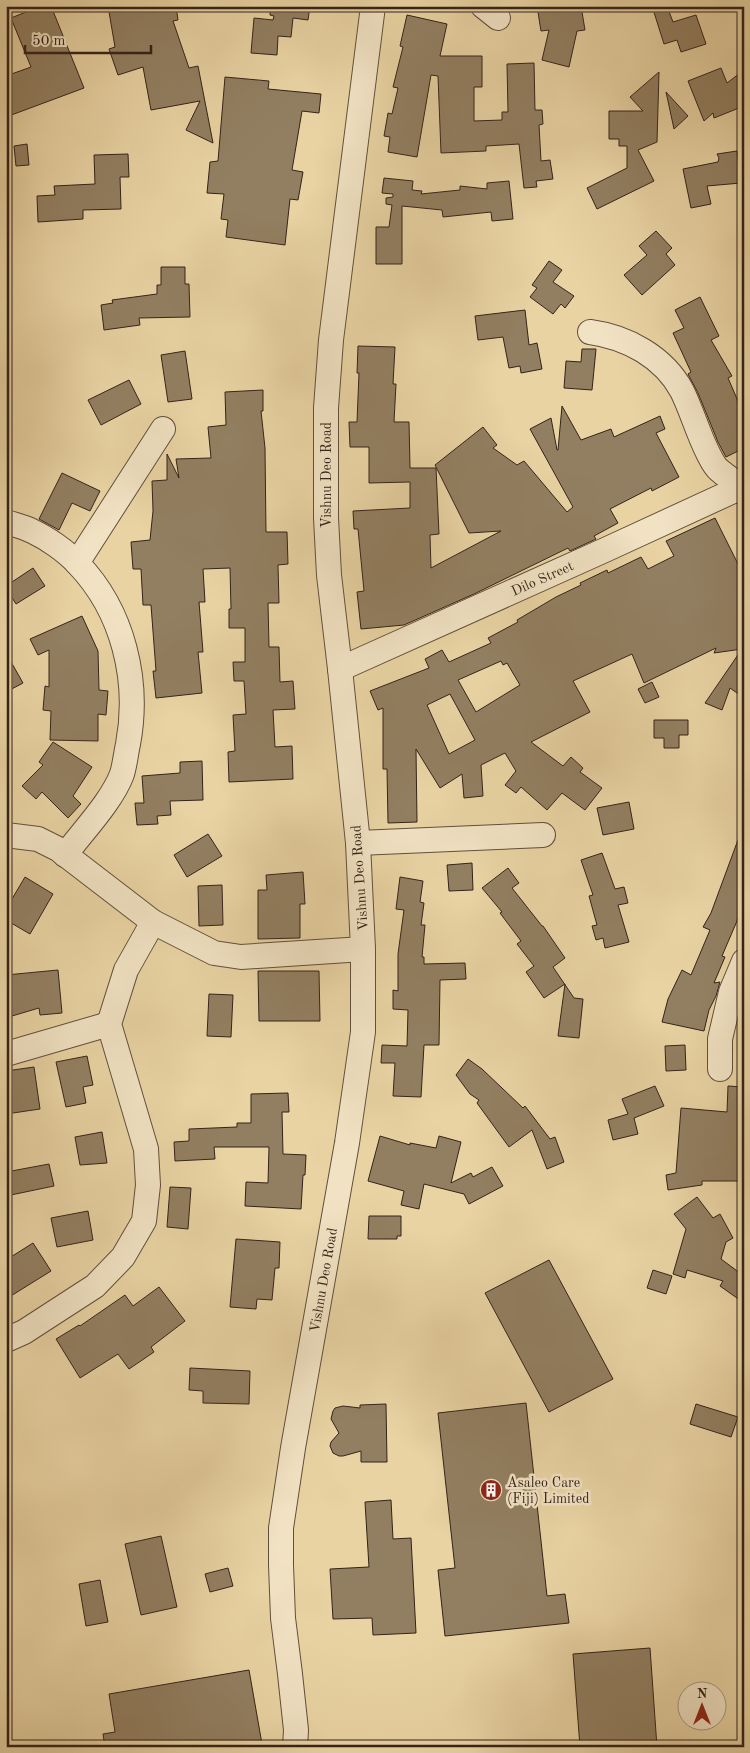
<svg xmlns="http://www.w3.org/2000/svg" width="750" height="1753" font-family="'Old Standard TT',serif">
	<rect width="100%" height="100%" fill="#e9d3a3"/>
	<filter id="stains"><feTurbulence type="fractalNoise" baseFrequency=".004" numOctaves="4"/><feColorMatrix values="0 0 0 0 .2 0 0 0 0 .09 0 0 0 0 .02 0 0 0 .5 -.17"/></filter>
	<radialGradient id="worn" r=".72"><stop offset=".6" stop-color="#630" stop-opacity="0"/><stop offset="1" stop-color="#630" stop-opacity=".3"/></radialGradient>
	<!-- building -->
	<g fill="#927f61" stroke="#34231a" fill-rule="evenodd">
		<path d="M41,6h10l33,82 -78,29v-41l25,-9 -20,-49z"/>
		<path d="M108,6h68l2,14 -5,1 16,47 9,-2 15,77 -27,-13 14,-29 -49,9 -8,-43 -25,8 -9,-26 6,-2z"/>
		<path d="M270,6h40l-2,14 -15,-2 -2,19 -13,-1 -1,19 -26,-2 3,-35 19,2 1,-4 -4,-1z"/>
		<path d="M537,6h44l4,24 -8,1 -8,36 -27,-7 7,-30 -8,1z"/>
		<path d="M652,6h15l6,16 23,-7 10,29 -25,8 -4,-12 -13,4z"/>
		<path d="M407,15l40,9 -7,32h42v31h-8v34l28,-1v-8h6l-1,-48 27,-1 1,47h7l1,14 -4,1 2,36 9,-1 3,19 -17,2 1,6 -13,1 -5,-44 -33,2v5l-45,2 -3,-77 -7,-1 -14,82 -29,-5 2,-15 -6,-1 4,-23 4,1 6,-26 -5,-1 10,-40 -3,-1z"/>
		<path d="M721,68l6,15 17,-13v36l-30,12 -1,-5 -9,8 -16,-40z"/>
		<path d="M659,72l-2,70 -19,8 16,31 -57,28 -10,-21 40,-20v-22h-8v-7h-10v-28h34l-13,-14z"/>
		<path d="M225,77l44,4 -1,8 53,5 -2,19 -17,-2 -10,59 11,2 -5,28 -8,-1 -5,46 -59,-8 2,-17 -7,-1 3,-25 -17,-1 3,-31 8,-1z"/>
		<path d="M666,92l22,24 -14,13z"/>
		<path d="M27,144l2,21 -13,1 -2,-20z"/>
		<path d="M737,151l4,32 -34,3 4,18 -20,4 -8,-39 35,-7 1,-4 -2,-4z"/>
		<path d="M128,154l1,23h-9l1,32 -38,1v9l-45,3 -1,-26 18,-1 -1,-9 41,-2 -1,-29z"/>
		<path d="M384,178l29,3 -1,9 10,1 -1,3 39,-4v-4l27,3v-6l22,-2 4,38 -21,2 -1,-9 -48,5 -1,-7 -40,-4v58h-26v-37h13l3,-22 -6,-1v-6l7,-1v-3l-11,-1z"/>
		<path d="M656,231l16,17 -6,6 9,11 -33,30 -18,-20 23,-20 -8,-9z"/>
		<path d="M549,261l13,9 -9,12 21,14 -9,12 -4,-4 -8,10 -23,-17 7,-9 -5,-3z"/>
		<path d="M161,267h24v17h4l1,33 -51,1 1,7 -36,5 -3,-25 12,-2 -1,-3 45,-6v-9h4z"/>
		<path d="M700,297l19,39 -8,4 21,36 -4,2 16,37v33l-18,9 -8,-15 -20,-49 -10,-19 3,-2 -18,-39 11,-5 -9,-18z"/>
		<path d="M525,310l4,35 8,-2 5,26 -21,4 -1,-7 -11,2 -6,-31 -25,3 -3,-24z"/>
		<path d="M358,346l37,1 -2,37h3l-2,38h15l1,46h26l3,66 -9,1 1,33 70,-37 -32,2 -34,-68 48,-38 14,18 -4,3 24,17 7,-4 43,51 6,-5 -43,-78 21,-11 6,32h1l4,-44 19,34 30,-11 3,8 46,-21 5,13 -9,4 23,44 -27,14 -1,-3 -41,21 8,14 -24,13 2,3 -26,12 -2,-3 -94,46 -70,31 -43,4 -4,-37 7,-1 -6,-62h-4l-1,-18 57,-3v-26l-41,1v-36h-19l-1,-25h8l2,-49h-2z"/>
		<path d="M582,349h14l-4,41 -28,-2 2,-27 15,1z"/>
		<path d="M185,351l7,48 -24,3 -7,-47z"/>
		<path d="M129,380l12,24 -40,21 -13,-25z"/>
		<path d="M263,390v21h-2l4,37 1,84h21l1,32 -10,1 1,38h-11l1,44h10l1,35 13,-1 2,28 -22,1 2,37 17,-1 1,33 -64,3 -1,-30 7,-1 -2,-36 13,-1 -2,-33h-10l-1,-19h12v-34h-16v-19h2l-1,-41 -27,1 2,33h-6l4,50h-5l4,41 -46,5 -3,-27h3l-5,-66h-8l-2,-36h-8l-2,-27 19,-2 3,-29 -1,-30 15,-1v-26l12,24 -3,-19 35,-1 -3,-31 18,-2 -1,-33z"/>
		<path d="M62,473l38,18 -10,20 -18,-8 -13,27 -20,-11z"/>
		<path d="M715,518l29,58v122l-14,-10 -8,22 -17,-7 37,-54 -28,4 2,-5 -72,35 -12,-29 -59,27 17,31 -59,30 32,24 8,-9 12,11 -3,4 22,16 -17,22 -23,-17 -15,17 -26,-23 -5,6 -11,-8 11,-14 -11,-18 -24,12 2,31 -19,2 -2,-24 -22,14 -24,-39 1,73 -29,1 -1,-54h-4v-61l-5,2 -8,-19 59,-23 -4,-9 17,-9 7,12 42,-19 -3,-5 30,-16 -1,-2 39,-23 25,-12 -1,-2 27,-13 1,3 33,-16 7,12 26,-13 -8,-15zM501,661l2,4 4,-2 13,22 -44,27 -18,-32zM450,694l25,46 -26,14 -22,-49z"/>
		<path d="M33,568l12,18 -29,18 -10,-16v-2z"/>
		<path d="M82,616l16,35 1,39 9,1 -2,24 -8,-1v27l-48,-1 1,-29 -8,-1 2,-24 4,1v-37l-11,5 -8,-16z"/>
		<path d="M6,653l17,30 -17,9z"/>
		<path d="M652,682l7,15 -14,6 -7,-14z"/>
		<path d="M654,720h34v15h-9v13h-15v-10h-10z"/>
		<path d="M53,742l39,25 -19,29 8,8 -13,14 -26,-26 -6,7 -14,-13 21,-21 -4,-3z"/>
		<path d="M202,761l1,39 -33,1 1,14 -14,1 1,8 -21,1 -2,-22h9l-2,-27 38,-3v-11z"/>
		<path d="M629,802l5,27 -31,6 -6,-27z"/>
		<path d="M742,829h2v86l-4,-1 -18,42 3,1 -11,26 6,-1 -4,14 -7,14 -5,21 -42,-9 6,-23 14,-29 9,5 19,-45 -7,-3 8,-14z"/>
		<path d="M208,834l14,22 -35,21 -13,-22z"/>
		<path d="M602,853l13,36 9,-2 4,16 -10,2 11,37 -24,6 -2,-10 -7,2 -4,-14 5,-1 -8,-29 4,-1 -12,-35z"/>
		<path d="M472,863l1,27 -24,1 -2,-26z"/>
		<path d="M508,868l11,15 -7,5 30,38h1l22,32 -12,9 21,31 9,1 -4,39 -21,-2 7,-52 -21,14 -18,-26 8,-6 -17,-22 4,-3 -21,-28 2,-1 -20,-24z"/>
		<path d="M303,872l2,32h-5v34l-42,1v-49h9l-1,-15z"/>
		<path d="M25,877l28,17 -23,40 -24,-14v-11z"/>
		<path d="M400,877l23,4 -3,21 4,1 -3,22h4l-3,32h2v7l41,-1 1,16 -26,1 -1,65h-15l-3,52 -28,-1 2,-33h-14l1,-18 25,1 1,-36 -15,-1v-19l5,1v-37l6,-44 -8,-1z"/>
		<path d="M222,885l1,40 -24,1 -1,-40z"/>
		<path d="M58,970l4,43 -22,2 -1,-7 -27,8 -2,-10 -4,1v-32z"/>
		<path d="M258,971h61l1,50h-61z"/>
		<path d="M209,994l24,1 -2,42 -24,-1z"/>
		<path d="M685,1045l1,25 -20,1 -1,-25z"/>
		<path d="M87,1056l6,29 -10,2 3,16 -20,4 -10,-45z"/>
		<path d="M468,1059l14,10 41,39 2,-2 25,33 5,-2 9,25 -17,7 -15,-39 -23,17 -32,-44 2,-3 -9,-6 -14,-19z"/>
		<path d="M34,1067l6,42 -34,5v-43z"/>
		<path d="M655,1086l9,20 -30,12 4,16 -25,6 -5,-20 20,-6 -6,-15z"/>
		<path d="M728,1086l16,1v94h-42v4l-34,5 -2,-15 10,-2 5,-65 46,4z"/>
		<path d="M288,1093l1,19h-7l1,42 23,1 -1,20h-2l-2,34 -56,-3 1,-24 22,1 1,-36h-55l1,12 -40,2 -1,-19 15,-1v-12l48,-2v-4h14v-29z"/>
		<path d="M102,1132l5,31 -27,2 -5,-28z"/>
		<path d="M380,1136l30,9v-2l26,5 3,-12 22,6 -10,41 20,-10 2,4 19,-10 11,19 -34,18 -5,-10 -40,-10 -5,25 -18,-4 3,-14 -36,-10z"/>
		<path d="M49,1164l5,22 -48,10v-24z"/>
		<path d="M170,1187l21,1 -3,41 -21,-2z"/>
		<path d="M697,1197l16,21 7,-4 13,24 -7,4 -5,17 23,17v27l-24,-17 3,-5 -36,-11 -2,8 -12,-4 13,-45 -12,-15z"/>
		<path d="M88,1211l5,29 -36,7 -6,-29z"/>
		<path d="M369,1216h32v20h-4v3h-29z"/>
		<path d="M236,1239l44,3 -1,26h-4l-3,32 -15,-1 -1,10 -26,-2z"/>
		<path d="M33,1243l18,28 -45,28v-39z"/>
		<path d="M549,1260l64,119 -64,33 -64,-119z"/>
		<path d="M653,1270l19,6 -6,18 -19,-6z"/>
		<path d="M159,1287l26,34 -34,26 3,5 -25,17 -11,-15 -38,24 -24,-39 23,-14 1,1 45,-31 8,11z"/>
		<path d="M190,1368l60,3 -1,33 -46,-1v-12l-14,-1z"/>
		<path d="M526,1403l21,193 18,-2 4,29 -124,13 -7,-66 17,-2 -17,-155z"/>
		<path d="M386,1404l1,58h-26v-11l-18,5h-4l-6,-3 -3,-7 1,-4 8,-9 -8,-14 2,-8 2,-3 8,-2 17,2v-3z"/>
		<path d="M696,1404l42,13 -7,20 -41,-13z"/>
		<path d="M391,1500l2,39 18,-1 5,95 -43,2 -1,-17 -39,1 -3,-50 39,-2 -4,-65z"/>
		<path d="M161,1536l16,71 -36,8 -16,-71z"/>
		<path d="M228,1568l5,18 -23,6 -5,-18z"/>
		<path d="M100,1580l8,42 -22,4 -7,-42z"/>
		<path d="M650,1648l7,99h-77l-7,-93z"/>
		<path d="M249,1670l13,74 -17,3h-140l-2,-13 12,-2 -6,-38z"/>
	</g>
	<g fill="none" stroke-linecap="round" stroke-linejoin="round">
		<!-- minor casing -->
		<g stroke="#614f3c" stroke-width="26">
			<g id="minor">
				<path d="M483,6l15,12"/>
				<path d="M590,332c37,5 74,25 92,59 10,20 16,43 27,64 2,4 6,12 10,15 9,8 19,12 25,23"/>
				<path d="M6,522c9,3 18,5 26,9 15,7 34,20 46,33 45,47 62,116 50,180 -2,9 -3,20 -6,30 -10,27 -39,57 -57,81"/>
				<path d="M77,563l86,-134"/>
				<path d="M340,669l265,-119 139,-64"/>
				<path d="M6,835l32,4 20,10 95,73 61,31 27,4 122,-8"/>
				<path d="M358,843l185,-8"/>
				<path d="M6,1054l103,-30"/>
				<path d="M720,1069v-30l11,-47 13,-31"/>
				<path d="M6,1340l18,-8 71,-46 28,-29 21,-36 4,-36 -2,-36 -37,-125 17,-54 27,-48"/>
				<path d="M295,1747l1,-17 -6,-56 -7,-56 -2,-53v-37l12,-80 54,-305 16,-111v-83l-5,-106 -18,-174 -11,-94 -3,-57v-110l5,-68 42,-334"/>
			</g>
		</g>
		<!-- minor -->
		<use href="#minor" stroke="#f1e2c3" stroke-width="24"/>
	</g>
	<!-- icons -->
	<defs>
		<g id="building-disc" transform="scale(1.125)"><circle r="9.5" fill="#8f2418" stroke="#f1e2c3"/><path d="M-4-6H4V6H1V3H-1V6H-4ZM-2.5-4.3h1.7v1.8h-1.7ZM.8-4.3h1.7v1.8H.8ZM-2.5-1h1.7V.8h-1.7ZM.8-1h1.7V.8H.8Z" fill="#fff"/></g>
	</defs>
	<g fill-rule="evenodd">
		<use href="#building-disc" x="491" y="1490"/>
	</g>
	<g text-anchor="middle" stroke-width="5" stroke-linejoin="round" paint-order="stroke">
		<!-- street labels -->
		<g font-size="14" fill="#34231a" stroke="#f1e2c3">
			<text transform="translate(326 475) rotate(-90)" y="5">Vishnu Deo Road</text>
			<text transform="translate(542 578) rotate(-24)" y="5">Dilo Street</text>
			<text transform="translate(359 878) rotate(-94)" y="5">Vishnu Deo Road</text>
			<text transform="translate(323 1280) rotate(-80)" y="5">Vishnu Deo Road</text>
		</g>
		<!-- poi labels -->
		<g font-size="14" fill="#34231a" stroke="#f1e2c3" text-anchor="start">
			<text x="507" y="1487">Asaleo Care<tspan x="507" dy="16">(Fiji) Limited</tspan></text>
		</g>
	</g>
	<!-- margin -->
	<rect width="750" height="1753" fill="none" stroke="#e9d3a3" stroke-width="25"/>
	<rect x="8" y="8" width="735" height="1738" fill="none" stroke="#34231a" stroke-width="2.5"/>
	<rect x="12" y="12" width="725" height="1728" fill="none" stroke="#34231a"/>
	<!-- north arrow -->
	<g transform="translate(702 1706)"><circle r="24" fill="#f1e2c3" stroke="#a5967f"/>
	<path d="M0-4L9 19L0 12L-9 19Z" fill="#8f2418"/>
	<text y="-8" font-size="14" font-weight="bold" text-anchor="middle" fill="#34231a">N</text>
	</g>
	<!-- scale -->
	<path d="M25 45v8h126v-8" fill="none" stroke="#34231a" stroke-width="2.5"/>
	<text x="32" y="45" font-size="15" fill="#34231a" stroke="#f1e2c3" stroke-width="4" paint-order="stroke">50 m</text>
	<rect width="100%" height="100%" filter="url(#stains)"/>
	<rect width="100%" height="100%" fill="url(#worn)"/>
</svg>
